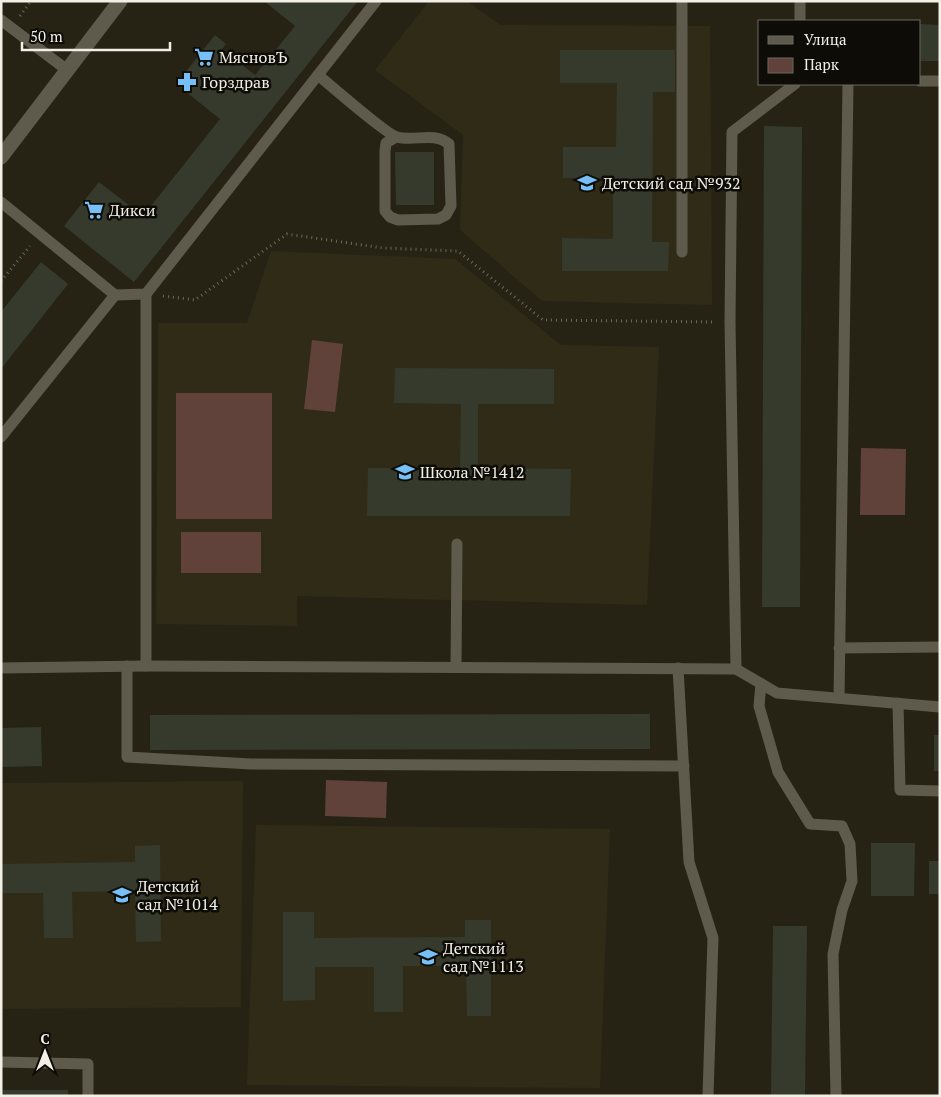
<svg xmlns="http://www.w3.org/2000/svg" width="941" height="1097" font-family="'PT Serif',serif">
	<rect width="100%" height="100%" fill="#262315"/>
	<!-- built -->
	<g fill="#302b17">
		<path d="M429,1h38l33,24 210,1 2,279 -170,-4 -82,-71 3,-95 -88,-65z"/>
		<path d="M271,251l184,8 106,86 98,2 -12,258 -350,-9v30l-141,-2 2,-301h89z"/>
		<path d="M243,781l-2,226 -240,2v-226z"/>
		<path d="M256,825l354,4 -10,259 -353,-3z"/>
	</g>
	<!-- green -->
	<g fill="#61423a">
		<path d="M312,340l31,4 -8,68 -31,-3z"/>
		<rect x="176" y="393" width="96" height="126"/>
		<path d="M861,448l45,1 -1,66h-45z"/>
		<rect x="181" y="532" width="80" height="41"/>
		<path d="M326,780l61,2 -1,36 -61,-2z"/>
	</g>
	<!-- building -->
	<g fill="#353a2d">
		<path d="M264,1h94l-224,281 -70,-56 35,-44 44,34 77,-97 -44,-35 39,-49 11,9 -4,5 33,26 40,-49z"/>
		<path d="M920,24l20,1v36h-20z"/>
		<path d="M560,50h115v42h-22l-1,150h17l-1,29h-106v-33l51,1v-61h-50v-31h53l1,-64h-57z"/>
		<path d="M764,126l38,1 -2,480h-38z"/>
		<path d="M395,152h39v53h-38z"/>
		<path d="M41,262l27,22 -67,85v-57z"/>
		<path d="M395,368l159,1v35h-76v64l93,1 -1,47h-203l1,-48h92l1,-64 -67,-1z"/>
		<path d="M650,714v35l-500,1v-35z"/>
		<path d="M41,727l1,39 -41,1v-39z"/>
		<rect x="934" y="735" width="6" height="36"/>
		<path d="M871,843h44l-1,53h-43z"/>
		<path d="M160,845l1,96 -25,1 -1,-51 -63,1 1,46h-29l-1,-45h-42v-29l134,-2v-16z"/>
		<rect x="929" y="861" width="11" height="33"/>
		<path d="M283,912h31v26l151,-1v-17h26v96h-24l-1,-50h-63v46h-29v-45h-59v33l-32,1z"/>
		<path d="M773,926h34l-2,170h-34z"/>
		<rect x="1" y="1090" width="67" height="6"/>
	</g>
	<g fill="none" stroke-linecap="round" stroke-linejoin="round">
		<!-- path -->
		<g stroke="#6b695c" stroke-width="3" stroke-dasharray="1 4" stroke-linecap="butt">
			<path d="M20,16l11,-15"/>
			<path d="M1,281l29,-35"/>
			<path d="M163,296l32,4 92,-66 96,14 75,3 85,69 172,2"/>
		</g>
		<!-- lane -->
		<g stroke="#5f5b4c" stroke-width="11">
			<path d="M682,1v251"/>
			<path d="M800,1v20"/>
			<path d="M1,20l66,50"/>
			<path d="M318,75c12,10 69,60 79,62 17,5 37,-6 52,7l2,62 -5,9 -8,4 -40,1 -8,-3 -5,-6v-60l1,-8 10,-6"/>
			<path d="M920,81h20"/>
			<path d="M1,202l114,93 31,-1 230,-293"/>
			<path d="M146,294v372"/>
			<path d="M1,437l114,-142"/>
			<path d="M839,648l101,-1"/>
			<path d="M127,666v91l124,7 433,2"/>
			<path d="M456,667l1,-123"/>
			<path d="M1,668l145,-2 590,3 41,24 163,14"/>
			<path d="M678,668l11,194 24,76 -5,158"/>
			<path d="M736,669l-6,-347 2,-190 63,-48"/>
			<path d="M761,684l-2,22 19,66 32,52 32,2 8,18 2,37 -10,29 -9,44 3,142"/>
			<path d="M839,698l9,-614"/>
			<path d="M898,703l2,87 40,1"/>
			<path d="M1,1062l87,2v32"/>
		</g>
		<!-- street -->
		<path stroke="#5f5b4c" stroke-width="15" d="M1,157l119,-156"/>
	</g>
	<!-- icons -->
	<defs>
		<g id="supermarket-bare" transform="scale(1.5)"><path d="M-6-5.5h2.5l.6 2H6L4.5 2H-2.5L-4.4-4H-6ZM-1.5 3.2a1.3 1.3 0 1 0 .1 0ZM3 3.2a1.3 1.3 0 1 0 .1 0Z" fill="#77c0f7" stroke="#0e0c07" stroke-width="2.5" paint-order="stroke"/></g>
		<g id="pharmacy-bare" transform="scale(1.5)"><path d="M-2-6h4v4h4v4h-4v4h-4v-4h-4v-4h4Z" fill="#77c0f7" stroke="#0e0c07" stroke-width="2.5" paint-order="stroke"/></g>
		<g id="school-bare" transform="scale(1.5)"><path d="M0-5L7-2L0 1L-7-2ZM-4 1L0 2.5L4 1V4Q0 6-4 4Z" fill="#77c0f7" stroke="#0e0c07" stroke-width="2.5" paint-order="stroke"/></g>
	</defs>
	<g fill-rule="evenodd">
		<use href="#supermarket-bare" x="204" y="57"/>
		<use href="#pharmacy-bare" x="187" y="82"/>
		<use href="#school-bare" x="587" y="183"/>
		<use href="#supermarket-bare" x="94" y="210"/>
		<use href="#school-bare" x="405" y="472"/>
		<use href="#school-bare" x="122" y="895"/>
		<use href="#school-bare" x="428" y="957"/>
	</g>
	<g text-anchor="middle" stroke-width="5" stroke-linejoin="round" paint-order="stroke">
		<!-- poi labels -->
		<g font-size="16" fill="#f1efe6" stroke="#0e0c07" text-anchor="start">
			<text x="219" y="63">МясновЪ</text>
			<text x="202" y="88">Горздрав</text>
			<text x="602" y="189">Детский сад №932</text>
			<text x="109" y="216">Дикси</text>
			<text x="420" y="478">Школа №1412</text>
			<text x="137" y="892">Детский<tspan x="137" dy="18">сад №1014</tspan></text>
			<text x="443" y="954">Детский<tspan x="443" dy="18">сад №1113</tspan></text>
		</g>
	</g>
	<!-- border -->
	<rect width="941" height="1097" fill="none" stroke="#f1efe6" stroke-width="5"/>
	<!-- legend -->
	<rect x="758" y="20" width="162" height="65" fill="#0e0c07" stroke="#696760"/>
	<rect x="768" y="36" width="25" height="8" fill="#5f5b4c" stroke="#696760"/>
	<text x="804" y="45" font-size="15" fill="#f1efe6">Улица</text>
	<rect x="768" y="58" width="25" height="15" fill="#61423a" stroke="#696760"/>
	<text x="804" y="70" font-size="15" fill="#f1efe6">Парк</text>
	<!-- north arrow -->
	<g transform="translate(45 1052)" stroke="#0e0c07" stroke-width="4" paint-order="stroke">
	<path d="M0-4L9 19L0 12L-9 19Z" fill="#f1efe6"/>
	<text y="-8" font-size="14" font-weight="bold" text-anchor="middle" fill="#f1efe6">С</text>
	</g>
	<!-- scale -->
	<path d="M22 42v8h148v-8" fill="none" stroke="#f1efe6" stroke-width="2.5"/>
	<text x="30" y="42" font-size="15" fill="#f1efe6" stroke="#0e0c07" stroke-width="4" paint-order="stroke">50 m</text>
</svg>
